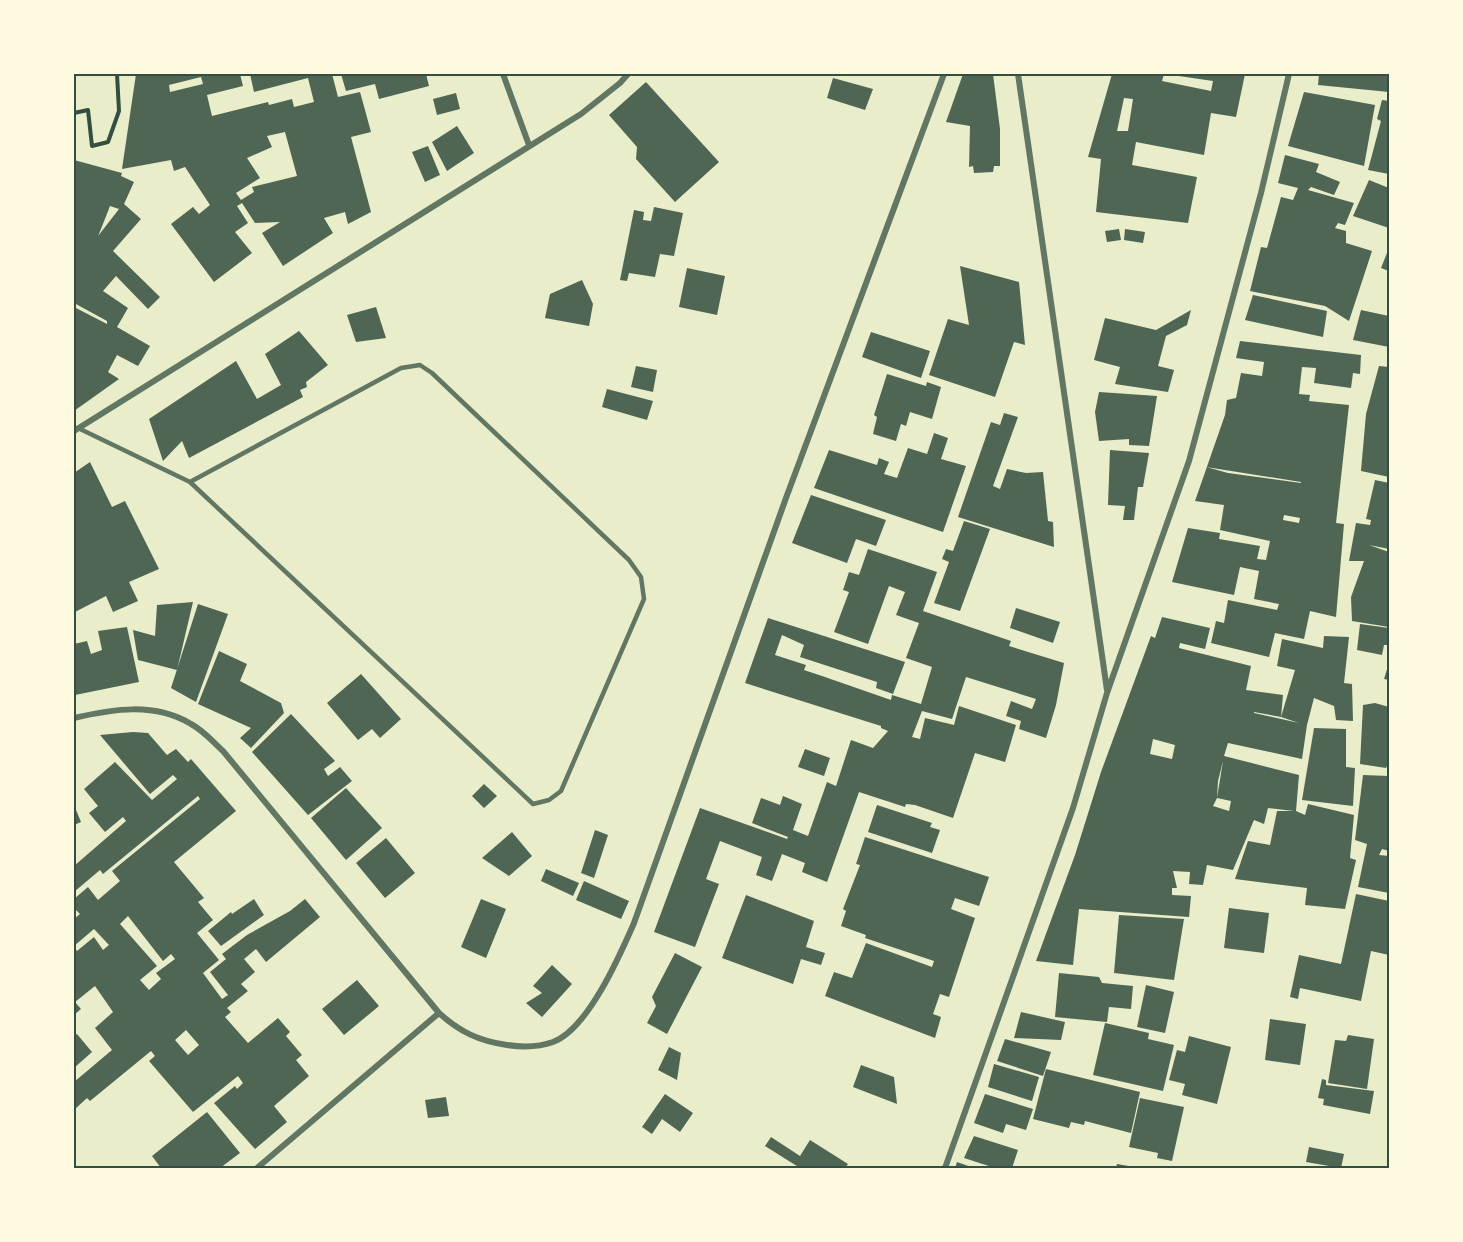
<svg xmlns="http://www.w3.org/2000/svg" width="1463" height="1242" viewBox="0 0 1463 1242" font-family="'Work Sans',sans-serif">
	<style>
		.building { fill: #4f6655; fill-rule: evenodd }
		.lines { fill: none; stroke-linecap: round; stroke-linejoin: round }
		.path { stroke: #344e41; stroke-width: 4 }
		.service { stroke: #617663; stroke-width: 4.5 }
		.minor { stroke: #617663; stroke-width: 6 }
		.neatline { fill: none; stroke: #344e41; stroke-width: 2 }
	</style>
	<rect width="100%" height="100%" fill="#e9edc9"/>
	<path class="building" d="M136 74H240L243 86 207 95 212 116 268 102 269 105 292 99 294 107 314 102 308 78 254 92 250 74H332L338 97 360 92 365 110 371 132 351 137 371 212 348 224 345 212 324 218 333 233 283 266 262 233 280 222 255 223 242 203 237 206 248 223 235 232 252 253 214 282 171 224 193 207 199 214 210 205 185 167 174 171 171 160 122 169ZM201 77 203 84 170 92 169 85ZM285 132 297 176 252 187 254 192 241 200 236 193 260 178 247 158 272 147 267 136Z
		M341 74H426L429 86 379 99 375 84 346 91Z
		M963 74H993L1000 129V166H994L993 172 974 173 973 166 969 167 970 126 946 122Z
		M1112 74H1164L1162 81 1211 91 1213 81 1165 74H1245L1236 117 1211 113 1204 155 1136 142 1132 165 1197 177 1188 223 1096 212 1101 159 1088 157ZM1124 98 1133 99 1128 131H1117Z
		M1319 74H1389V92L1318 85Z
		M833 78 873 89 865 110 827 98Z
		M646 82 719 162 675 202 636 159 637 147 609 115Z
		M1304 92 1375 105 1364 166 1288 146Z
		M456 93 460 109 437 115 433 99Z
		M1382 100 1389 101V174L1368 170 1381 121 1377 119Z
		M457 126 474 153 447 171 432 142Z
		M428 146 440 175 425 182 412 152Z
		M1285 155 1319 164 1316 172 1340 182 1334 195 1311 187 1308 190 1354 203 1345 225 1338 223 1335 228 1346 231V243L1372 251 1349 321 1325 306 1250 291 1261 247 1267 248 1281 197 1293 200 1298 188 1278 183Z
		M74 160 122 173 121 176 134 182 124 204 141 219 113 251 160 297 148 309 116 276 103 291 128 308 117 327 150 346 138 366 117 355 108 372 119 379 74 411V313L76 308 107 324V321L74 303ZM110 206 119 209 98 236 101 229Z
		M1369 180 1389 188V228L1353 216Z
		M654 207 683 213 674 256 660 254 655 277 629 273 627 281 620 280 634 210 644 212 643 220 651 221Z
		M1119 229 1121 240 1107 242 1105 231Z
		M1125 229 1145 232 1143 243 1124 240Z
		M1389 248V271L1381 268Z
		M960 266 1019 282 1025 345 1014 342 995 397 929 375 948 319 969 325Z
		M687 268 725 276 717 315 679 307Z
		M582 280 593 304 589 326 545 318 550 294Z
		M1253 295 1327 311 1323 337 1245 320Z
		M376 307 386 338 356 342 347 315Z
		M1191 310 1187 325 1166 336 1158 366 1174 370 1168 392 1115 384 1120 367 1094 360 1105 318 1156 330Z
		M1361 310 1389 316V347L1353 340Z
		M299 331 328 365 306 382 307 387 300 390 303 397 189 458 182 441 163 461 149 419 236 361 257 399 281 385 265 354Z
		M871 332 930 351 921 378 862 357Z
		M1240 341 1361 355 1360 374 1353 373 1351 388 1314 383 1316 368 1302 367 1299 394 1310 395 1309 401 1349 405 1336 523 1344 524 1336 617 1310 611 1304 639 1275 633 1269 657 1211 643 1216 621 1224 623 1228 600 1277 610 1279 604 1254 599 1259 571 1240 567 1234 595 1172 582 1188 528 1220 533 1219 539 1260 546 1257 559 1266 560 1270 541 1220 530 1224 505 1195 501 1225 415 1227 400 1236 398 1241 373 1262 376 1264 362 1236 358ZM1206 467 1301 482V483L1228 473ZM1284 515 1300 518 1299 523 1283 520Z
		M636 366 657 370 653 392 631 387Z
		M1379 366 1389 367V477L1361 471 1366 414Z
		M887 374 926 386 927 382 941 387 932 419 910 412 906 426 901 424 896 441 873 434 877 417 874 415Z
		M607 389 653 401 647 420 602 407Z
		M1099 392 1157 396 1149 446 1129 445V439L1099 441 1095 412Z
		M1004 413 1018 417 993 486 1000 489 1007 469 1026 473 1043 472 1048 521 1053 522 1054 547 958 517 991 422 1000 425Z
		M934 433 948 438 941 459 966 466 943 532 814 488 829 450 877 465 879 458 889 462 884 474 897 478 908 448 927 454Z
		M1110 450 1149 453 1143 487H1138L1134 520H1123L1125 506 1108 505Z
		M90 462 112 507 125 501 159 569 129 582 138 601 113 612 106 596 75 612 74 610V473Z
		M1375 480 1389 483V549L1369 545 1389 552V627L1352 621 1351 597 1364 561H1349L1356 523 1370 525 1371 520 1366 519Z
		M811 495 886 520 876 546 856 539 847 563 792 543Z
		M964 521 990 529 960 611 934 603 949 562 942 559 946 549 953 551Z
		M868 549 937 572 923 611 1011 641 1009 646 1064 663 1056 705 1046 738 1019 729 1021 721 1006 716 1011 701 1032 709 1036 699 966 677 952 719 922 711 912 737 920 739 925 718 954 725 959 706 1016 725 1005 762 975 753 953 818 915 805 906 804 905 807 859 792 827 882 802 872 805 863 782 854 772 881 756 875 762 857 720 841 706 879 719 884 695 947 654 932 700 808 787 839 788 837 752 823 761 798 780 805 783 796 802 804 793 830 808 836 827 782 836 786 851 740 873 748 888 731 881 728V726L745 683 768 618 905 662 893 694 876 688 877 682 800 657 804 645 782 635 775 655 806 665 804 670 822 676 891 700 892 695 921 704 932 667 906 658 919 623 896 615 905 592 889 586 868 644 834 632 849 592 843 590 849 572 859 575Z
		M193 602 177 670 138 660 133 630 155 636 157 605Z
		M198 604 228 614 196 702 171 688Z
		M1016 608 1060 622 1053 643 1010 628Z
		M1162 617 1210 628 1205 649 1180 643 1179 648 1251 666 1246 690 1283 695 1281 717 1295 670 1277 666 1282 639 1323 648 1324 636 1349 637 1344 683 1352 684 1353 721 1336 720 1334 706 1314 698 1307 725 1302 759 1228 743 1224 756 1299 775 1296 811 1305 815 1308 804 1354 815 1350 858 1356 860 1345 909 1305 905 1307 888 1235 879 1248 841 1270 845 1277 811H1294L1268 808 1264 824 1254 820 1233 870 1207 865 1203 885 1189 884 1190 872 1173 871 1177 888H1172V895L1191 896 1189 917 1079 909 1073 965 1036 961 1075 855 1101 772 1151 636 1155 638ZM1254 712 1281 717 1299 723 1254 713ZM1153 739 1175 745 1172 759 1150 754ZM1223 761 1217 798 1218 781ZM1217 798 1231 801 1229 811 1213 806Z
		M1360 624 1389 628V645H1384L1382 655 1357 650Z
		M127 627 139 682 75 695 74 644 87 641 91 654 102 650 98 631Z
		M219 651 247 664 240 681 281 703 284 713 251 748 240 738 251 728 198 704Z
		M1389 663V680L1384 679Z
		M361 674 401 719 380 738 372 729 358 740 327 703Z
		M1375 703 1389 707V763L1386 768 1360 764 1363 705Z
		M291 714 335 761 324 769 328 776 340 767 352 781 308 815 252 752Z
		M1314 728 1346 729V767L1355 768 1353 806 1302 800Z
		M133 732 148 733 167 755 176 749 188 762 191 759 236 811 174 862 204 898 198 902 213 920 197 933 219 960 203 973 222 999 228 995 210 972 226 959 222 954 247 935 290 911 305 899 320 917 266 962 256 949 244 959 255 972 241 984 248 991 227 1008 231 1012 225 1017 248 1043 278 1018 290 1032 286 1036 302 1055 296 1060 309 1076 274 1106 287 1122 255 1149 214 1103 235 1086 237 1089 243 1083 238 1076 193 1112 149 1061 155 1056 151 1051 90 1101 87 1098 74 1110V1082L112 1050 95 1028 113 1012 95 986 75 1002 81 1009 74 1015V946L77 951 94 937 103 950 109 945 94 929 74 946V919L80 914 76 910 74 912V899L88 887 98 900 120 881 112 871 200 799 198 796 103 874 100 870 74 892V866L126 821 123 817 105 832 89 813 98 806 84 789 115 762 152 800 177 779 173 775 150 794 100 735ZM128 916 163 961 171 954 175 959 156 973 161 979 149 990 140 980 157 966 120 924ZM186 1030 199 1045 188 1055 175 1040Z
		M805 749 830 758 824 776 798 767Z
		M1363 775 1389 776V851L1382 849 1379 855 1389 856V893L1358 887 1367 844 1355 840Z
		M484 784 497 796 484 808 472 796Z
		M346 788 382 828 346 860 311 818Z
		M74 805 81 822 74 825Z
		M877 805 932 823 930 827 940 830 932 853 868 832Z
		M595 830 608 835 594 878 581 873Z
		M512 832 532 856 509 876 482 858Z
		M865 837 989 877 979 906 955 898 951 909 975 918 949 997 940 994 933 1014 941 1017 935 1038 825 996 834 972 852 978 866 943 932 967 934 961 865 938 866 935 841 926 846 911 843 909 860 865 856 864Z
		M386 838 415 873 385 898 356 863Z
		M546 869 579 883 573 896 541 881Z
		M584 881 629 901 621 919 576 900Z
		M1356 894 1389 901V955L1371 951 1361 1001 1300 988 1298 999 1290 997 1299 955 1341 964Z
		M746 895 814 921 806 947 825 953 821 965 801 959 793 984 722 958Z
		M254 899 264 915 221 946 208 931 231 912 232 914Z
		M481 899 506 909 486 958 461 947Z
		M1229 908 1269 913 1264 953 1224 948Z
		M1119 915 1184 919 1174 980 1114 973Z
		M675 953 702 967 667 1034 647 1023 656 1006 652 997Z
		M552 965 572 984 542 1017 526 1003 542 993 533 986Z
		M1059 973 1099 977 1102 983 1133 986 1131 1009 1109 1007 1107 1022 1055 1017Z
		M357 980 379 1006 344 1035 322 1009Z
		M1146 985 1174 992 1165 1033 1137 1027Z
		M1021 1012 1065 1022 1061 1040 1014 1038Z
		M1270 1019 1306 1024 1300 1065 1265 1060Z
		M1105 1023 1149 1033 1148 1039 1174 1045 1163 1091 1093 1075Z
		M77 1034 92 1052 74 1068V1036Z
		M1348 1035 1374 1039 1367 1089 1328 1083 1335 1040 1346 1041Z
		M1189 1036 1231 1047 1217 1104 1182 1095 1185 1084 1169 1080 1177 1050 1185 1052Z
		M1005 1039 1051 1052 1043 1076 997 1061Z
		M669 1047 681 1053 677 1080 658 1070Z
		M994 1064 1039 1077 1032 1101 988 1087Z
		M861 1065 894 1077 897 1104 853 1087Z
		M1046 1069 1140 1092 1131 1133 1085 1121 1084 1125 1071 1122 1069 1128 1033 1119Z
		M1322 1079 1326 1080V1085L1374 1091 1370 1114 1323 1105 1324 1099 1318 1098Z
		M665 1094 693 1113 680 1132 662 1119 652 1134 642 1127Z
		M985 1094 1033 1109 1026 1130 1006 1124 1003 1133 974 1123Z
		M446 1097 449 1116 428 1118 425 1100Z
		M1140 1098 1184 1107 1172 1161 1157 1158 1158 1153 1129 1147Z
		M207 1112 240 1153 220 1168H161L152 1156Z
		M974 1136 1018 1150 1012 1168H995L964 1158Z
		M771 1137 800 1156 810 1140 848 1164 845 1168H800L765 1146Z
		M1309 1147 1344 1154 1341 1168 1306 1162Z
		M957 1162 974 1168H955Z
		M1117 1164 1134 1167V1168H1116Z"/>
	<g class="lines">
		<path class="path" d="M74 113 88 110 92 146 108 142 119 111 117 74"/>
		<path class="service" d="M78 428 190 482 533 804 549 800 561 791 644 599 641 577 629 560 432 373 420 365 401 368 190 482"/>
		<path class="minor" d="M503 74 529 145
			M1018 74 1107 690
			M74 431 581 114 620 83 628 74
			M74 718C113 709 154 702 191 724 203 730 213 742 223 751L439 1013C460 1032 479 1041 507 1045 521 1047 539 1047 553 1042 588 1029 620 955 634 923L786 498 944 74
			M257 1168 439 1013
			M945 1168 1073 808 1107 693 1189 461 1261 193 1289 74"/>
	</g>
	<rect width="1463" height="1242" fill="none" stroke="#fefae0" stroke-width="150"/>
	<rect x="75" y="75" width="1313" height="1092" class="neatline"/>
</svg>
